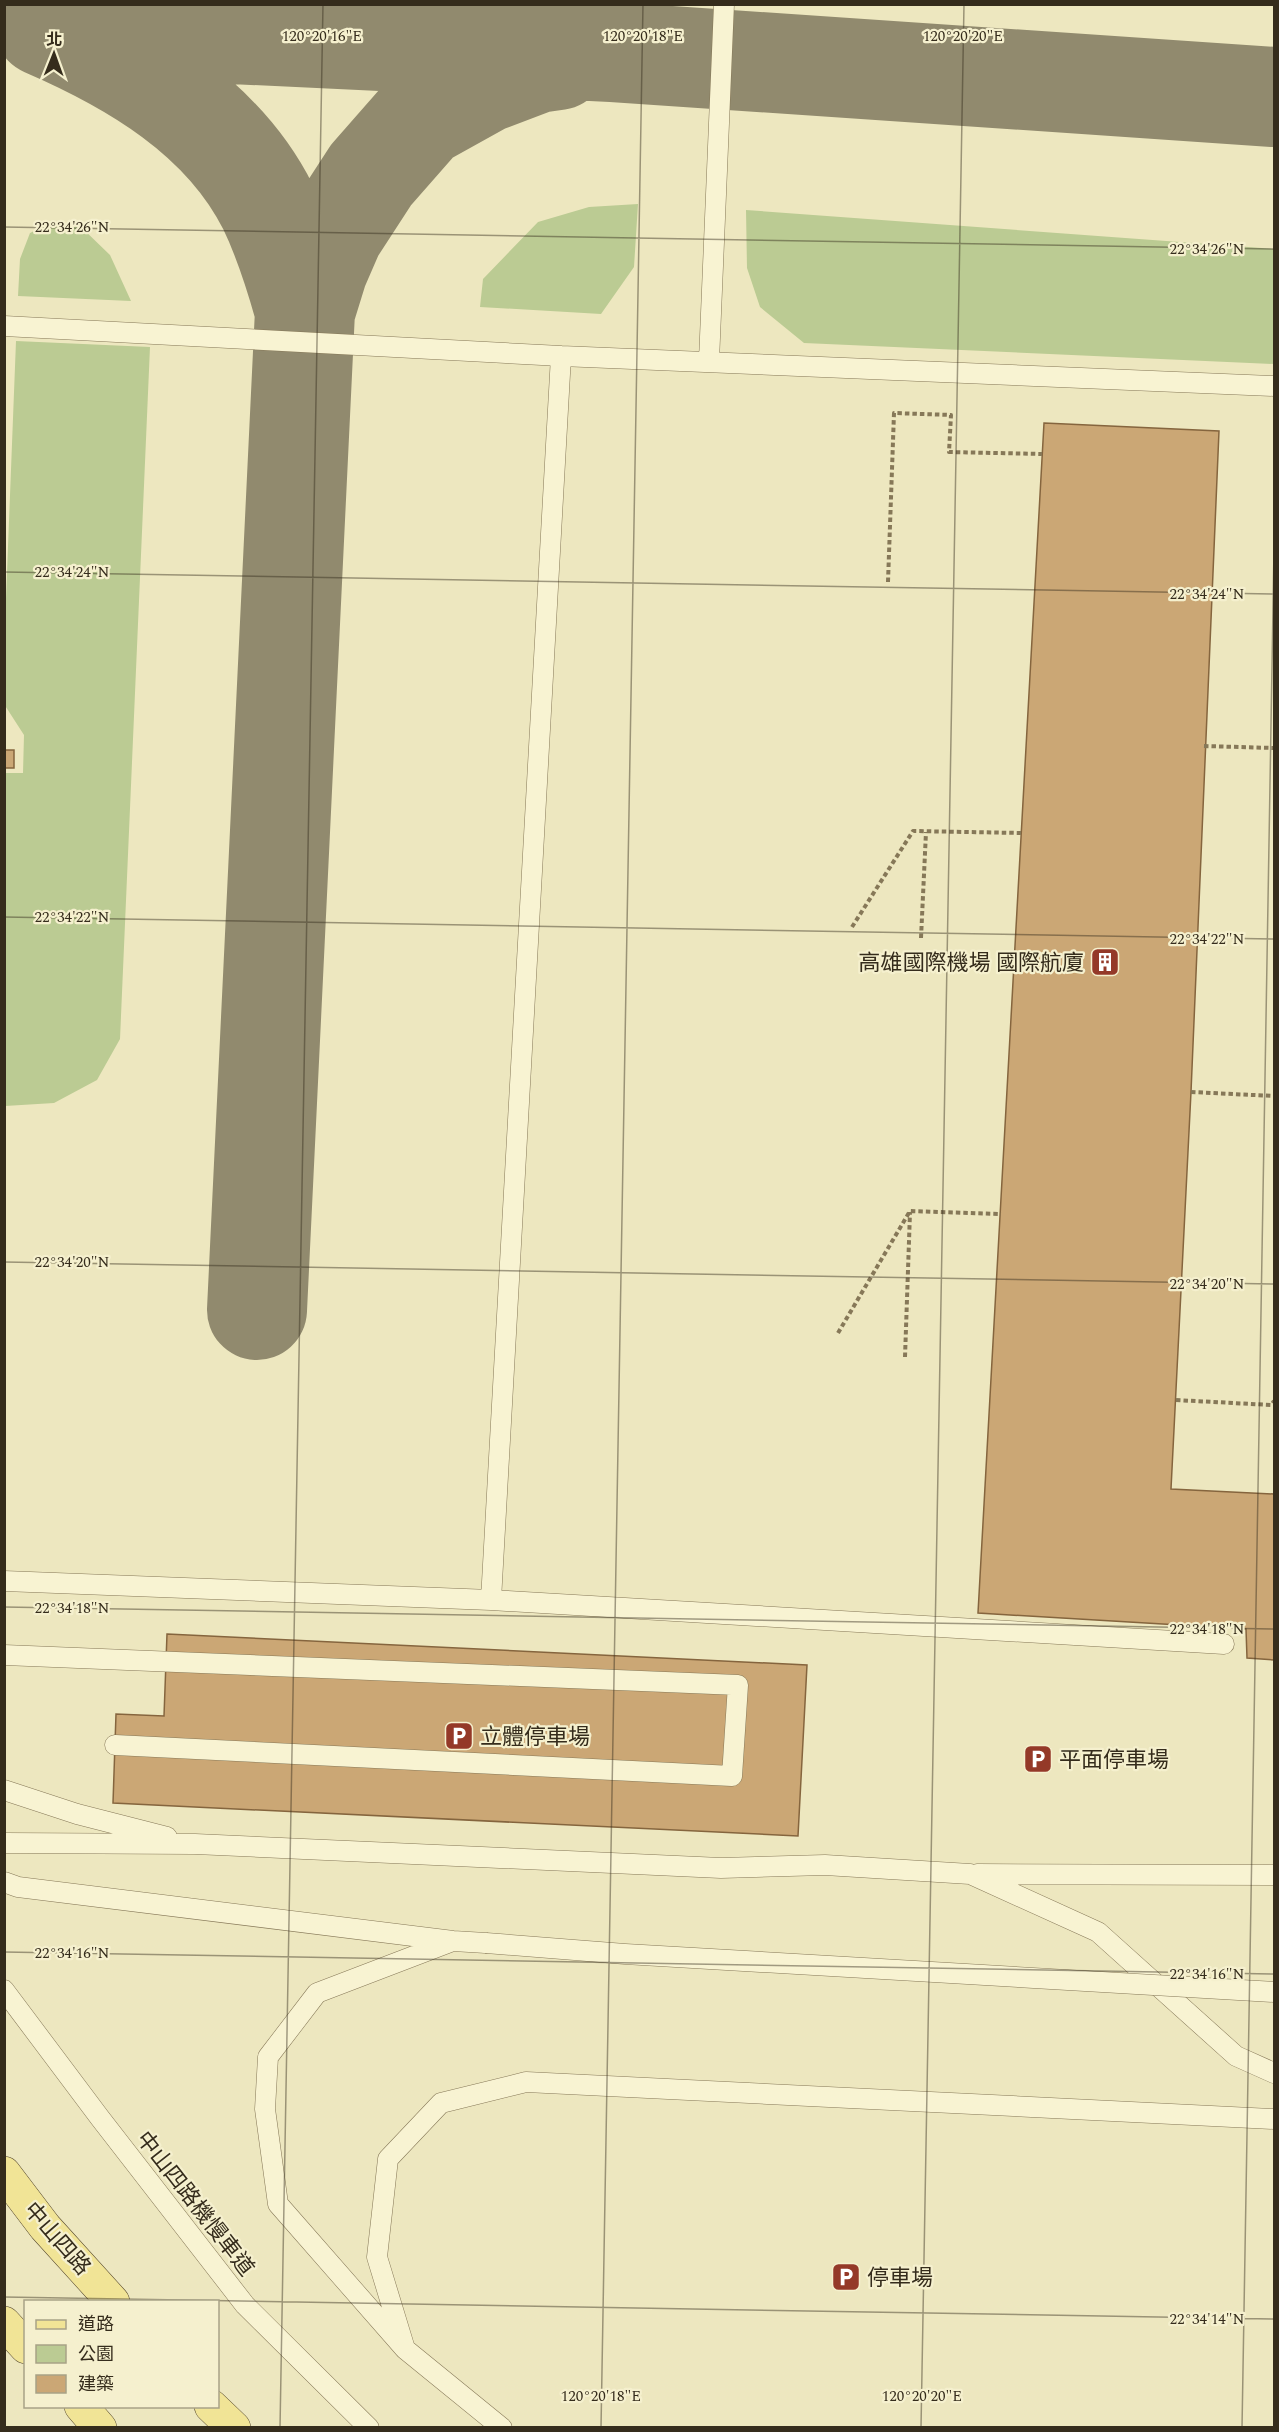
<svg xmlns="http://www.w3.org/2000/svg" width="1279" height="2432" viewBox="0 0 1279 2432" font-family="Spectral,'Noto Sans TC',serif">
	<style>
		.green { fill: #bbcb93 }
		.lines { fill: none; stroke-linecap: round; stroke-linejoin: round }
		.taxiway { stroke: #918a6e; stroke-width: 100 }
		.building { fill: #cba775; stroke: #85653e; stroke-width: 1.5 }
		.lane-casing { stroke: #867858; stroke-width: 21 }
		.primary-casing { stroke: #53452c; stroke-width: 34 }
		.path { stroke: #867858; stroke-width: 4; stroke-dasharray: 4.5 3; stroke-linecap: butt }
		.lane { stroke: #f8f3d2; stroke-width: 20 }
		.primary { stroke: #f1e496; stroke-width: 33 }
		.lane-bridge-casing { stroke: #867858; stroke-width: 21; stroke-linecap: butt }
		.lane-bridge { stroke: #f8f3d2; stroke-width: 20 }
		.ticks { fill: none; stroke: #352c1c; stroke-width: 1.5; stroke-opacity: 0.45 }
		.labels { text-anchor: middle; stroke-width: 4.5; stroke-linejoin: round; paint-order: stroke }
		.poi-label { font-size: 22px; fill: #352c1c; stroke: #f5f0ce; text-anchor: start }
		.street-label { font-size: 22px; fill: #352c1c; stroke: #f5f0ce }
		.ticks-label { font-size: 15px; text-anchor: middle; fill: #352c1c; stroke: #f5f0ce; stroke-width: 4.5; stroke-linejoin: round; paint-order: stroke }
	</style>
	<rect width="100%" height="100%" fill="#ede7bf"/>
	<path class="green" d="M638 204 634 267 601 314 480 307 483 279 538 222 589 207Z
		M746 210 1274 249V364L804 343 760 307 747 268Z
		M50 223 80 226 110 255 131 301 18 296 20 259 30 233Z
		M16 341 150 347 120 1039 97 1080 54 1103 5 1106V773H23L24 735 4 704 5 624Z"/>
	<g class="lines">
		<path class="taxiway" d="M44 26C132 64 223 117 268 207 284 240 295 275 305 311L257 1310
			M65 26 612 52 1274 97
			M305 311 318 269 334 232 371 175 421 118 484 83 537 63 558 60"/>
	</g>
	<path class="building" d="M1044 423 1219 431 1191 1092 1171 1489 1274 1494V1660L1247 1658 1246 1629 978 1613Z
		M4 750H14V768H4Z
		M167 1634 807 1665 798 1836 113 1803 116 1714 164 1716Z"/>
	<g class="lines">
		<g class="lane-casing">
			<path id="lane" d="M4 326 561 356 1274 386
				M709 361 724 4
				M4 1581 491 1600 1224 1644
				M491 1600 561 356
				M4 1655 738 1685 732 1776 115 1745
				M4 1790 77 1814 167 1837
				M4 1843 195 1844 721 1868 825 1865 970 1874 1098 1932 1236 2056 1274 2073
				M977 1874 1274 1875
				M4 1882 18 1887 453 1941 486 1943
				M453 1941 317 1993 268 2057 265 2109 278 2204 405 2349 502 2428
				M4 1990 100 2118 245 2305 369 2428
				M405 2349 377 2257 388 2159 441 2103 526 2082 1274 2119"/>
		</g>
		<g class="primary-casing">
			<path id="primary" d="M4 2173 45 2227 113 2302
				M4 2323 26 2347
				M81 2406 100 2428
				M211 2406 234 2428"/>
		</g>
		<path class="path" d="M888 582 894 413 951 415 949 452 1042 454
			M1204 746 1274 748
			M852 927 913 831 1021 833
			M921 938 926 832
			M1191 1092 1274 1096
			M838 1333 910 1211 1001 1214
			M905 1357 910 1212
			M1176 1400 1271 1405 1274 1401"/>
		<use href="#lane" class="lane"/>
		<use href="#primary" class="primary"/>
		<g class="lane-bridge-casing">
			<path id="lane-bridge" d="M486 1943 625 1954 1274 1992"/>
		</g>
		<use href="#lane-bridge" class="lane-bridge"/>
	</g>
	<path class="ticks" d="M4 227 1274 249M4 572 1274 594M4 917 1274 939M4 1262 1274 1284M4 1607 1274 1629M4 1952 1274 1974M4 2297 1274 2319M280 2428 323 4M601 2428 643 4M921 2428 964 4M1242 2428 1274 549"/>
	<defs>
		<g id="building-square" transform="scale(1.5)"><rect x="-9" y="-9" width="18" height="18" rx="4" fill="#943928" stroke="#f5f0ce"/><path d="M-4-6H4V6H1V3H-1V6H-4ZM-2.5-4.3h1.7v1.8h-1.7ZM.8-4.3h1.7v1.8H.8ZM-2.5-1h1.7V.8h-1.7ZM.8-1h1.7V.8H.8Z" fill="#fff"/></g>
		<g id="parking-square" transform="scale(1.5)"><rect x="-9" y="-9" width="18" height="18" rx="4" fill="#943928" stroke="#f5f0ce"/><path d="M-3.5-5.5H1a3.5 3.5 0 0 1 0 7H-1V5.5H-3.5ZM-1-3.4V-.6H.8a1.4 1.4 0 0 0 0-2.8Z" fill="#fff"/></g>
	</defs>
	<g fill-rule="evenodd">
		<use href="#building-square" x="1105" y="962"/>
		<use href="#parking-square" x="459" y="1736"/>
		<use href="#parking-square" x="1038" y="1759"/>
		<use href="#parking-square" x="846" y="2277"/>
	</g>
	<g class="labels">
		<g class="poi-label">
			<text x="1084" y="970" text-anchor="end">高雄國際機場 國際航廈</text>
			<text x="480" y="1744">立體停車場</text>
			<text x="1059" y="1767">平面停車場</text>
			<text x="867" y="2285">停車場</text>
		</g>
		<g class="street-label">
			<text transform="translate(196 2203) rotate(52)" y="8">中山四路機慢車道</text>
			<text transform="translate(58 2238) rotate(49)" y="8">中山四路</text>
		</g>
	</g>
	<g class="ticks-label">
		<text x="322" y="41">120°20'16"E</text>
		<text x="643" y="41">120°20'18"E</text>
		<text x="963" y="41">120°20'20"E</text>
		<text x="72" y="232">22°34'26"N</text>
		<text x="1207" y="254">22°34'26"N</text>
		<text x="72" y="577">22°34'24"N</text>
		<text x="1207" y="599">22°34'24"N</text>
		<text x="72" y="922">22°34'22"N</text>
		<text x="1207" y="944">22°34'22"N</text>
		<text x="72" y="1267">22°34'20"N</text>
		<text x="1207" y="1289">22°34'20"N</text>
		<text x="72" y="1613">22°34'18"N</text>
		<text x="1207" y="1634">22°34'18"N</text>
		<text x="72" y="1958">22°34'16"N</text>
		<text x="1207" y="1979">22°34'16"N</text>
		<text x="1207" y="2324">22°34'14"N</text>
		<text x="601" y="2401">120°20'18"E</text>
		<text x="922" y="2401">120°20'20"E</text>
	</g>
	<rect width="1279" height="2432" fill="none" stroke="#352c1c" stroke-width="12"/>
	<rect x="24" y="2300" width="195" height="108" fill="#f5f0ce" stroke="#a8a287" stroke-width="1.5"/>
	<rect x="36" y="2320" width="30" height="9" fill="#f1e496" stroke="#a8a287" stroke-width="1.5"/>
	<text x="78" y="2330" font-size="18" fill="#352c1c">道路</text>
	<rect x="36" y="2345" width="30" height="18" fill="#bbcb93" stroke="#a8a287" stroke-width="1.5"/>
	<text x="78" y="2360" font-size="18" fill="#352c1c">公園</text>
	<rect x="36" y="2375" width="30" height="18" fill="#cba775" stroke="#a8a287" stroke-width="1.5"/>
	<text x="78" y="2390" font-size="18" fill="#352c1c">建築</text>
	<g transform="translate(54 54) rotate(1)" stroke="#f5f0ce" stroke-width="4.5" paint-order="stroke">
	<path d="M0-4.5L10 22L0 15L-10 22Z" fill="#352c1c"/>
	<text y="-9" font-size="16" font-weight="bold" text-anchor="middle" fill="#352c1c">北</text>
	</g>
</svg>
